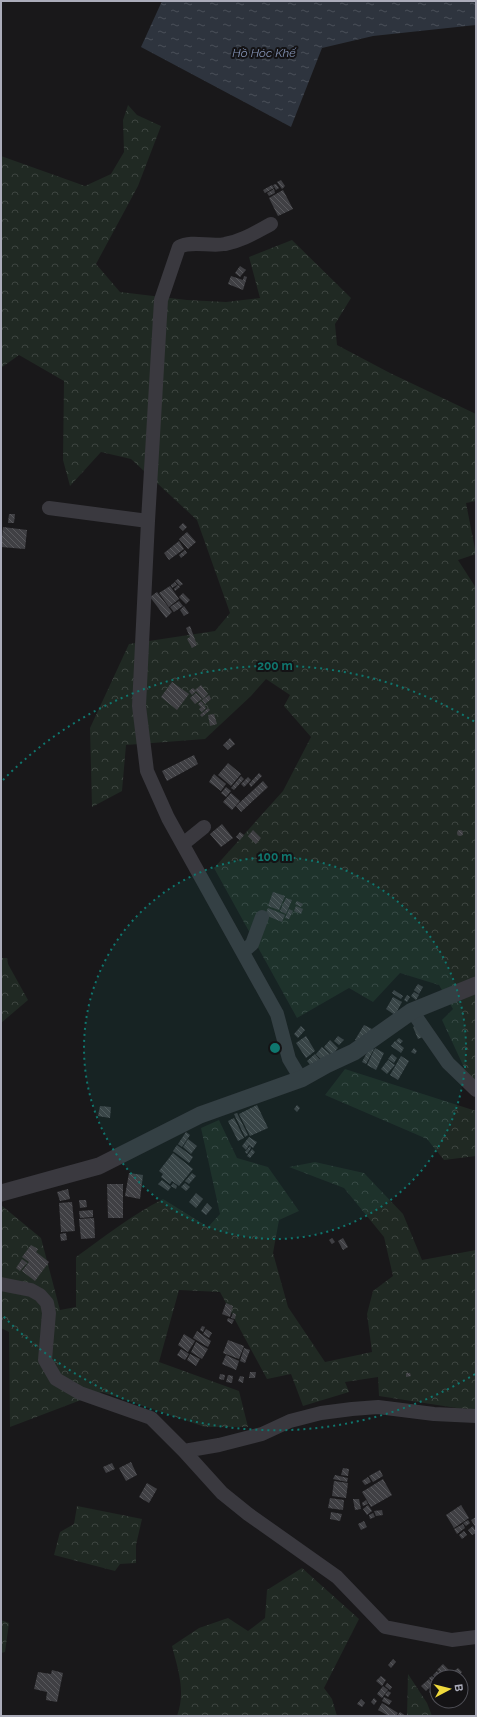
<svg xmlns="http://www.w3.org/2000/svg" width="477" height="1717" viewBox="0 0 477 1717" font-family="Raleway,sans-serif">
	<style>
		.forest { fill: url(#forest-crowns) }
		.water { fill: url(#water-ripples) }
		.building { fill: url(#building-back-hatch) }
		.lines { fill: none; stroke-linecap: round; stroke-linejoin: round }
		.minor { stroke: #3a393f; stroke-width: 14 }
		.tertiary { stroke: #3a393f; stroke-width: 17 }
		.ring { fill: none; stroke: #0f766e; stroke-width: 2; stroke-dasharray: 2 4 }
		.labels { text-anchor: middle; stroke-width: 4; stroke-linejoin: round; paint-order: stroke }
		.water-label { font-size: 12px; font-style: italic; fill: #8392b4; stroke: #141315 }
		.centre { fill: #0f766e; stroke: #141315; stroke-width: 2 }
		.ring-label { font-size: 12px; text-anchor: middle; font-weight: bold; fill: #0f766e; stroke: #141315; stroke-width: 4; stroke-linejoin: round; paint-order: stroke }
	</style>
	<defs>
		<pattern id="forest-crowns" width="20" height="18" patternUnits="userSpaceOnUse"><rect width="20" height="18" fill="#202923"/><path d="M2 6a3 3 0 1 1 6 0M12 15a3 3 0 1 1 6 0" fill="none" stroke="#3e4541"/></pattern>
		<pattern id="water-ripples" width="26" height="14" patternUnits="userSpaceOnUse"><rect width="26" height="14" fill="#2e343e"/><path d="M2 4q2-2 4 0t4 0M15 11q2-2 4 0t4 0" fill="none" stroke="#4a4f58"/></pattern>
		<pattern id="building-back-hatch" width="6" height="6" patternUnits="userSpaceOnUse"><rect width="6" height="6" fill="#404044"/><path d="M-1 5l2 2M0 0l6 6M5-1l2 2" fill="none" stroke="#59595d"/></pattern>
	</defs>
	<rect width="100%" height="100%" fill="#19181a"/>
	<path class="forest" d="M128 105 137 115 161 126 138 186 96 264 120 292 187 300 226 302 260 298 249 257 292 240 351 298 335 324 337 345 390 373 476 414V501L466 503 476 554 458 560 476 588V1081L468 1076 442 1020 453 1009 439 985 400 973 373 1002 349 988 297 1018 214 868 283 791 311 737 284 706 290 695 266 679 251 696 205 739 126 745 122 791 92 807 90 728 129 644 215 631 230 613 197 520 131 459 101 452 70 486 63 460 64 381 19 355 1 368V156L85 186 111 174 124 152 123 120Z
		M1 958H7L8 964 28 1000 1 1023Z
		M345 1069 476 1111V1156L444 1160 427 1139 325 1095Z
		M219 1120 237 1158 268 1167 299 1211 279 1220 273 1253 288 1307 325 1362 372 1352 367 1314 373 1291 393 1276 384 1237 344 1188 289 1167 315 1162 364 1173 403 1214 422 1260 476 1250V1411L379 1396 378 1377 345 1382 349 1392 303 1406 291 1374 267 1379 220 1292 179 1290 159 1362 239 1391 248 1427H205L102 1392 10 1427 9 1332 1 1328V1205L41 1238 60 1310 76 1307V1257C104 1237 132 1215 163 1199L208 1227 220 1214 201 1128Z
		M77 1506 142 1519 136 1545V1563L120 1564 115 1571 54 1555 60 1532 74 1524Z
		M302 1568 359 1619 324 1688 332 1699 337 1716H177C186 1691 178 1670 172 1646L199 1628 228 1618 248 1631 265 1618 267 1590Z
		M1 1620 9 1623 5 1652 1 1653Z
		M408 1674 427 1703 432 1716H407Z"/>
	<path class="water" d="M162 1H476V25L373 36 322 48 291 127 141 47Z"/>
	<path class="building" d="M281 180 285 186 282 189 277 182Z
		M276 184 279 188 276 190 273 185Z
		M272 185 274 188 265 193 263 190Z
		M274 189 275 193 269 196 267 193Z
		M283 190 293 209 278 216 269 198Z
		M240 266 246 270 240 277 235 273Z
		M231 276 243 280 244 276 247 277 243 290 228 284Z
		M9 514H15L14 523H8Z
		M183 523 187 527 183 531 179 527Z
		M3 527 27 530 25 549 1 547Z
		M187 532 196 542 188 549 179 539Z
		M179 541 184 549 169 560 164 553Z
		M185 550 187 553 181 558 179 555Z
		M178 579 183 584 180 586 175 581Z
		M175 582 177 585 172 588 171 585Z
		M178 585 180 587 175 591 174 589Z
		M170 586 179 599 169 607 159 593Z
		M157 592 172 612 166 618 150 597Z
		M183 593 190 600 186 604 179 597Z
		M179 601 183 606 174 612 170 607Z
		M184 606 189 613 184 616 180 610Z
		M190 626 197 645 192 648 187 639 190 637 186 628Z
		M172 682 189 694 177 710 161 697Z
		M201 685 208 694 203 699 196 691 192 695 189 691 193 688 195 690Z
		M196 693 202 699 195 704 190 698Z
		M209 695 211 699 205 704 202 700Z
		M201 701 204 704 201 707 198 704Z
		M204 705 206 708 202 712 199 709Z
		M208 708 210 710 202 717 200 715Z
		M214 714 217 724 210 726 208 715Z
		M230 738 235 744 228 750 223 745Z
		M194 755 198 764 167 781 162 771Z
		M228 763 241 774 231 786 218 775Z
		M259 773 262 776 251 787 249 784Z
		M214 774 226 784 221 791 209 782Z
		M241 776 244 779 234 790 231 788Z
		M248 777 251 780 244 787 241 784Z
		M263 781 268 787 241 812 236 806Z
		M226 787 231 791 226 797 221 793Z
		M231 793 240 801 232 810 223 802Z
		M222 824 233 838 221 847 210 834Z
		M457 833a3 3 0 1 1 6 0a3 3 0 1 1-6 0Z
		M253 830 261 838 256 844 248 836Z
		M240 832 244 835 240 840 236 837Z
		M273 892 285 896 279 910 268 906Z
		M286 898 292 900 286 914 280 911Z
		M297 901 303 904 301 907 295 904Z
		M296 906 303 909 301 914 294 911Z
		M268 908 285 915 282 922 265 915Z
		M289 909 293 911 289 919 285 918Z
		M418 984 423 987 419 994 414 990Z
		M394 990 403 996 401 999 392 993Z
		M414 992 419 995 416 1000 411 996Z
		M407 995 410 997 407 1002 404 1000Z
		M393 997 402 1002 395 1015 386 1009Z
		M364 1025 372 1029 363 1044 355 1040Z
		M417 1025 423 1037 418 1039 413 1027Z
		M301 1026 305 1030 298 1038 294 1034Z
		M306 1036 315 1051 306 1058 296 1043Z
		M338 1036 344 1040 339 1045 334 1041Z
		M399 1038 403 1041 400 1044 396 1041Z
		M330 1040 338 1048 332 1055 324 1047Z
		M395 1041 404 1048 401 1053 391 1046Z
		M322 1047 330 1054 323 1061 316 1054Z
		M370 1047 374 1049 366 1064 362 1062Z
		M375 1048 384 1053 376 1070 367 1065Z
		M414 1048 417 1051 415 1054 411 1052Z
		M315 1054 321 1061 313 1068 307 1061Z
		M392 1054 397 1058 394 1063 388 1059Z
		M401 1056 409 1061 398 1080 390 1075Z
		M388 1060 395 1065 387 1074 381 1069Z
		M257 1105 268 1128 250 1136 239 1114Z
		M297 1105 300 1108 297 1112 294 1109Z
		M100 1106 111 1107 110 1118 98 1116Z
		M237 1113 248 1135 245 1137 234 1114Z
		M234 1118 244 1138 238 1141 228 1121Z
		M186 1132 190 1135 182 1147 178 1144Z
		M249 1137 257 1142 253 1148 249 1145 246 1150 242 1146Z
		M188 1139 197 1146 191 1154 183 1147Z
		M177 1145 193 1157 189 1163 173 1151Z
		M250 1146 251 1148 247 1154 245 1152Z
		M252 1149 255 1152 250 1158 247 1156Z
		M173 1153 193 1169 179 1186 172 1181 170 1184 161 1177 163 1174 159 1171Z
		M129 1173 143 1175 140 1199 125 1196Z
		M192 1173 196 1176 189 1184 185 1181Z
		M162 1180 171 1187 168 1191 158 1184Z
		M173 1183 177 1186 176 1189 171 1186Z
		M185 1183 190 1187 186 1191 181 1187Z
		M107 1184H123V1218H108Z
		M68 1189 70 1199 60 1201 57 1192Z
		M196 1193 203 1199 196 1208 189 1202Z
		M79 1200H86L87 1207 80 1208Z
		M72 1202 75 1231 61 1232 59 1203Z
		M207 1203 212 1208 206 1215 201 1211Z
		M93 1210V1217L80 1218 79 1211Z
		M94 1218 95 1238 81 1239 79 1219Z
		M66 1233 67 1240 61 1241 60 1234Z
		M332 1238 335 1242 332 1244 329 1240Z
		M343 1238 348 1247 343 1250 338 1241Z
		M31 1245 38 1249 36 1252 49 1262 35 1281 22 1271 29 1262 22 1257Z
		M22 1259 27 1263 20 1271 16 1268Z
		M226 1303 233 1306 230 1317 222 1314Z
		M233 1313 236 1314 235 1319 231 1318Z
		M228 1318 234 1320 232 1324 227 1321Z
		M202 1326 205 1327 203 1332 200 1330Z
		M206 1329 212 1333 209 1338 203 1334Z
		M197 1331 211 1341 208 1347 193 1338Z
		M184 1334 195 1341 188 1352 178 1345Z
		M228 1340 244 1346 239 1359 223 1353Z
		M196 1342 208 1349 202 1359 191 1352Z
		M244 1348 250 1350 245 1363 240 1361Z
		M181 1349 189 1354 185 1360 177 1355Z
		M190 1354 200 1359 196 1366 187 1360Z
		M226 1355 239 1361 236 1370 222 1364Z
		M250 1372H256L255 1378H249Z
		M406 1373H410L411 1376 406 1377Z
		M220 1374 225 1375 224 1380 219 1379Z
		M228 1375 233 1376 232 1383 226 1382Z
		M240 1376 244 1377 243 1383 238 1381Z
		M131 1462 137 1475 126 1481 119 1468Z
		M112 1463 115 1469 106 1473 103 1467Z
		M343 1468 349 1469 348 1476 341 1475Z
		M380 1470 383 1476 373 1482 369 1476Z
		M335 1475 348 1478 347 1482 333 1479Z
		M368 1477 371 1482 365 1485 362 1481Z
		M383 1479 392 1495 371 1507 362 1492Z
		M334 1481 348 1483 346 1498 332 1496Z
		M147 1483 157 1489 149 1503 139 1497Z
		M330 1498 344 1500 343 1510 328 1508Z
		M353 1499H359L361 1509 355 1510Z
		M366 1500 368 1504 363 1506 362 1503Z
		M368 1505 372 1511 367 1515 363 1509Z
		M461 1505 469 1518 454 1528 446 1515Z
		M382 1510 383 1515 376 1516 374 1511Z
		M331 1512 342 1514 340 1521 330 1519Z
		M373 1513 375 1517 370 1519 369 1515Z
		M476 1517V1528L471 1520Z
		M468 1520 470 1523 466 1526 463 1523Z
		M364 1521 367 1527 361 1530 358 1524Z
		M463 1524 465 1528 457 1534 454 1529Z
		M473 1526 476 1533 472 1535 468 1530Z
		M464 1531 467 1535 462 1539 459 1535Z
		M393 1659 396 1662 391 1668 388 1665Z
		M443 1664 454 1675 452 1677H445L437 1670Z
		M458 1668 462 1672 459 1676 454 1671Z
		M52 1670 63 1673 57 1702 46 1700 47 1692 34 1689 38 1672 51 1674Z
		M437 1671 442 1677H437V1679L433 1675Z
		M381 1676 386 1680 382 1686 376 1681Z
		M432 1676 437 1681 434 1684 429 1678Z
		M429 1679 433 1684 426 1691 421 1686Z
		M387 1683 392 1687 390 1690 385 1686Z
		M383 1686 388 1690 382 1698 377 1694Z
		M434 1687 437 1689V1695L435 1697 429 1692Z
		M388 1691 391 1693 388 1697 385 1695Z
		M384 1697 392 1701 389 1705 382 1701Z
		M374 1698 377 1701 374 1705 371 1702Z
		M361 1699 365 1703 362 1707 357 1704Z
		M382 1703 398 1713 396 1716H389L378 1710Z
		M400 1712 406 1716H397Z"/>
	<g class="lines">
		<path class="minor" d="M49 508 148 521 161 300 179 247C192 240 210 247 225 244 242 241 256 232 271 224
			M148 521 139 706 147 771 168 818 277 1014 289 1059 301 1079
			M183 844 204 827
			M243 952 252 944 262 917
			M412 1011 448 1063 476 1090
			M1 1284 31 1290 40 1295 47 1303 49 1313 45 1360 56 1379 80 1393 151 1418 184 1451 222 1493 248 1514 337 1577 385 1627 452 1640 476 1637
			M184 1451 219 1445 262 1434 290 1421 321 1413 352 1409 378 1407 434 1414 476 1416"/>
		<path class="tertiary" d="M1 1193 99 1166 200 1115 301 1079 326 1065 354 1052 412 1011 476 985"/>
	</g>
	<circle cx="275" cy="1048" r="191" fill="#0f766e" fill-opacity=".12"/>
	<g class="ring">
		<circle cx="275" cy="1048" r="191"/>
		<path d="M475 1374A382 382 0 0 1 3 1316M3 780A382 382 0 0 1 475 722"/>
	</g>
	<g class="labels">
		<g class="water-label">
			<text x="264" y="57">Hồ Hóc Khế</text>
		</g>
	</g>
	<circle cx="275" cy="1048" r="6" class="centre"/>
	<g class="ring-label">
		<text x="275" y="670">200 m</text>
		<text x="275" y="861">100 m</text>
	</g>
	<rect width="477" height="1717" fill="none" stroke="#abacba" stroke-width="4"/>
	<g transform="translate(449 1689) rotate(83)"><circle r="19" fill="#141315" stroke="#505057"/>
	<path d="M0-3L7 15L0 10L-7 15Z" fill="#efd93c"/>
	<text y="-6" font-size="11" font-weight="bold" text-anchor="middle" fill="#abacba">B</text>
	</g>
</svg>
